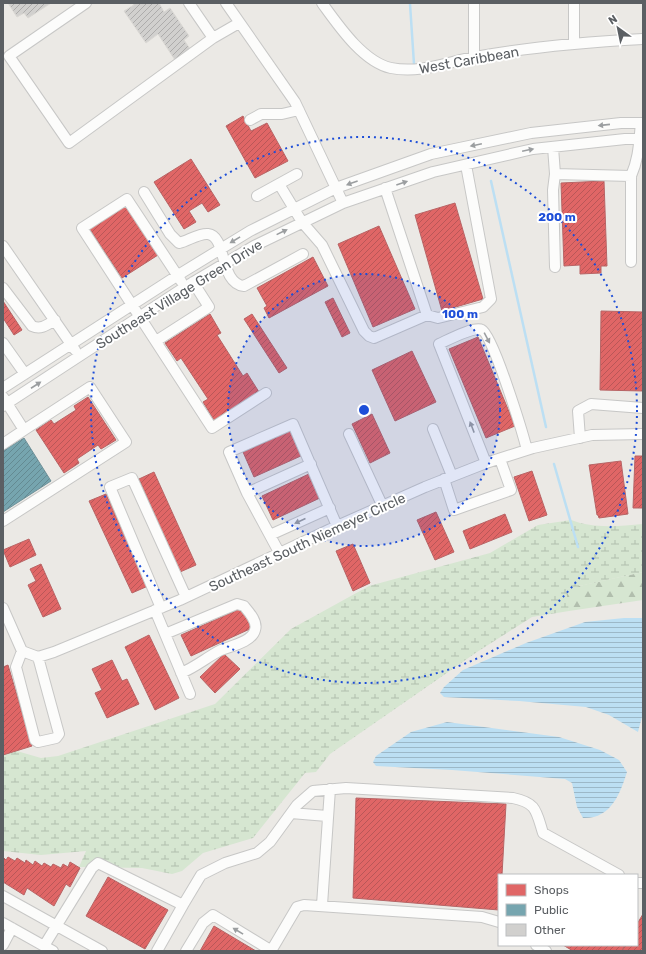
<svg xmlns="http://www.w3.org/2000/svg" width="646" height="954" viewBox="0 0 646 954" font-family="Rubik,sans-serif">
	<style>
		.forest { fill: url(#forest-firs) }
		.wetland { fill: url(#wetland-marsh) }
		.water { fill: url(#water-rules) }
		.shops { fill: url(#shops-hatch); stroke: #b86465 }
		.public { fill: url(#public-hatch); stroke: #6e9098 }
		.lines { fill: none; stroke-linecap: round; stroke-linejoin: round }
		.stream { stroke: #bcdff3; stroke-width: 2.5 }
		.building { fill: url(#building-hatch); stroke: #dad8d4 }
		.minor-casing { stroke: #c7c7c6; stroke-width: 12 }
		.minor { stroke: #fcfcfb; stroke-width: 10 }
		.oneway { fill: #9b9ea0 }
		.ring { fill: none; stroke: #1d4ed8; stroke-width: 2; stroke-dasharray: 2 4 }
		.labels { text-anchor: middle; stroke-width: 4; stroke-linejoin: round; paint-order: stroke }
		.street-label { font-size: 14px; fill: #5b5f63; stroke: #fff }
		.centre { fill: #1d4ed8; stroke: #fff; stroke-width: 2 }
		.ring-label { font-size: 12px; text-anchor: middle; font-weight: bold; fill: #1d4ed8; stroke: #fff; stroke-width: 4; stroke-linejoin: round; paint-order: stroke }
	</style>
	<defs>
		<pattern id="forest-firs" width="22" height="20" patternUnits="userSpaceOnUse"><rect width="22" height="20" fill="#d6e6d1"/><path d="M5 1l3.5 6h-7zM16 11l3.5 6h-7z" fill="#b1bead"/></pattern>
		<pattern id="wetland-marsh" width="20" height="14" patternUnits="userSpaceOnUse"><rect width="20" height="14" fill="#d6e6d1"/><path d="M1 5h8M5 5V1M11 12h8M15 12V8" fill="none" stroke="#b1bead"/></pattern>
		<pattern id="water-rules" width="6" height="5" patternUnits="userSpaceOnUse"><rect width="6" height="5" fill="#bcdff3"/><path d="M0 2.5h6" fill="none" stroke="#9cb8c8"/></pattern>
		<pattern id="shops-hatch" width="6" height="6" patternUnits="userSpaceOnUse"><rect width="6" height="6" fill="#e06666"/><path d="M-1 1l2-2M0 6l6-6M5 7l2-2" fill="none" stroke="#b95758"/></pattern>
		<pattern id="public-hatch" width="6" height="6" patternUnits="userSpaceOnUse"><rect width="6" height="6" fill="#76a5af"/><path d="M-1 1l2-2M0 6l6-6M5 7l2-2" fill="none" stroke="#648a92"/></pattern>
		<pattern id="building-hatch" width="6" height="6" patternUnits="userSpaceOnUse"><rect width="6" height="6" fill="#d1d0ce"/><path d="M-1 1l2-2M0 6l6-6M5 7l2-2" fill="none" stroke="#adacab"/></pattern>
	</defs>
	<rect width="100%" height="100%" fill="#ebe9e5"/>
	<path class="forest" d="M643 572V600L569 611 565 589Z"/>
	<path class="wetland" d="M571 520C594 529 619 526 643 524V572L566 589 569 611 532 617 477 652 330 754 316 772 305 773 253 838 203 853 182 871 172 874 142 868 79 867 86 851 41 855 3 851V747L41 758 58 756 215 704 291 629 369 586 490 553 538 525Z"/>
	<path class="water" d="M624 618H643V713L638 732 609 715 586 707 519 701 444 697 440 693 444 687 463 670 526 643 585 622Z
		M447 722 559 737 600 750 619 760 627 772C620 794 611 819 583 818L577 807 572 783 565 779 452 770 376 766 373 762 376 756 411 732Z"/>
	<path class="shops" d="M243 116 251 131 267 123 288 161 255 178 226 126Z
		M191 159 220 205 208 212 202 203 189 211 196 222 184 229 154 182Z
		M604 181 607 266H601V273L580 274V265L564 266 561 183Z
		M455 203 483 299 442 311 415 215Z
		M126 205 158 255 122 278 89 228Z
		M379 226 415 309 373 327 338 244Z
		M313 257 328 286 269 318 264 308 267 306 257 288Z
		M333 298 350 333 342 337 325 302Z
		M3 301 22 330 14 335 3 318Z
		M601 311 643 312V391L600 390Z
		M210 314 221 333 217 335 243 376 247 373 259 392 214 420 203 402 208 399 181 358 177 361 165 343Z
		M252 314 287 368 279 373 244 319Z
		M478 337 515 426 486 438 449 349Z
		M412 351 436 402 395 421 372 370Z
		M88 397 116 440 101 449 98 445 77 459 79 463 64 473 36 430 51 420 54 424 76 410 74 406Z
		M372 414 390 453 370 463 352 424Z
		M292 430 303 455 254 477 243 452Z
		M635 456H643V508H633Z
		M621 461 628 514 599 518 598 515H597L589 465Z
		M532 471 547 515 529 521 514 477Z
		M154 472 196 565 180 572 139 479Z
		M311 473 322 497 273 520 262 496Z
		M106 494 148 586 132 593 89 501Z
		M436 512 454 552 435 560 417 520Z
		M505 514 512 532 470 549 463 531Z
		M29 539 36 555 10 567 3 550Z
		M353 544 370 583 353 591 336 551Z
		M41 564 61 609 43 617 28 585 36 581 30 569Z
		M242 608 252 628 191 656 181 635Z
		M149 635 179 698 155 710 125 647Z
		M224 654 240 669 215 693 200 677Z
		M112 660 122 681 127 679 139 704 107 718 95 693 102 690 92 669Z
		M8 665 32 746 3 755V667Z
		M356 798 506 804 502 875H499V910L353 898Z
		M3 857 6 860 8 857 15 861 17 858 25 863 26 860 33 865 35 861 42 866 44 863 51 867 53 864 61 868 63 864 68 867 70 862 80 868 70 887 66 884 54 906 27 888 24 895 3 882Z
		M108 877 168 910 145 949 86 916Z
		M643 914V951H622L625 945H637V924Z
		M214 926 256 951H200Z
		M563 945H625L622 951H573Z"/>
	<path class="public" d="M24 438 51 481 3 512V451Z"/>
	<g class="lines">
		<path class="stream" d="M410 4 414 64
			M491 181 546 427
			M554 464 578 547"/>
	</g>
	<path class="building" d="M8 3H51L28 18 24 13 17 17Z
		M132 3H159L164 12 170 8 189 36 184 40 190 49 175 60 158 34 146 43 124 11 134 5Z"/>
	<g class="lines">
		<g class="minor-casing">
			<path id="minor" d="M86 3 9 56 69 143 213 38
				M189 3 213 38 239 23
				M226 3 295 102 343 203
				M322 3C338 25 363 62 391 68 420 74 447 62 475 57 530 47 586 42 643 39
				M474 3V57
				M574 3V43
				M250 120 261 114H282L299 110
				M553 147 555 174 631 176V262
				M555 174 553 190 555 267
				M631 176C639 158 639 142 641 123
				M279 184 302 222 322 245 364 331 369 336 374 338 427 315 385 188
				M144 192 170 234 179 243C188 241 199 233 208 234 227 236 219 283 244 286L303 254
				M257 196 297 174
				M3 246 75 350
				M181 281 127 199 82 228 212 428 266 393
				M3 288 32 326C41 330 47 325 55 320
				M427 315 438 318 483 307 491 299 466 165
				M156 341 209 307 193 282
				M3 343 25 374
				M3 388 183 272 250 231 336 188 431 154 531 133 621 123H643
				M3 397 24 430 90 387 126 442 3 521
				M3 406 185 287 254 246 343 203 433 172 533 149 625 139H643
				M433 429 452 476
				M349 434 383 507
				M580 438 578 411 591 404 643 408
				M3 444 24 430
				M486 463 439 344C448 340 474 326 482 330 493 335 523 434 527 450
				M444 479 454 510 511 490 500 459
				M247 493 311 464
				M270 535 330 508
				M280 554 247 493 229 452 293 424 337 526
				M3 608 22 651 38 657 54 652 180 600 337 526 425 487 486 463 533 448 592 435 643 434
				M161 608 110 487 132 478 186 597
				M155 610 190 694
				M165 634 237 604 244 606C249 612 258 622 255 630 252 642 231 646 221 650 207 657 196 667 181 673
				M22 651 16 667 35 740 38 742 56 738 59 734 38 657
				M291 813 327 816
				M637 883H643
				M3 896 102 951
				M183 905 201 875 225 863 257 853 270 842 297 805 313 791 346 788 513 798C537 803 536 811 543 833L619 875
				M322 905 330 789
				M3 923 53 951
				M3 945 12 928
				M536 945 546 951
				M44 946 92 868 98 863 183 905 157 951
				M186 951 203 923 213 915 272 951
				M271 951 297 907 304 905 482 917 499 922"/>
		</g>
		<use href="#minor" class="minor"/>
	</g>
	<defs><path id="oneway-solid" d="M-6-.8H1V-3.2L6.5 0L1 3.2V.8H-6Z"/></defs>
	<g class="oneway">
		<use href="#oneway-solid" transform="translate(604 125) rotate(174)"/>
		<use href="#oneway-solid" transform="translate(476 145) rotate(168)"/>
		<use href="#oneway-solid" transform="translate(528 150) rotate(-12)"/>
		<use href="#oneway-solid" transform="translate(352 183) rotate(160)"/>
		<use href="#oneway-solid" transform="translate(402 183) rotate(-19)"/>
		<use href="#oneway-solid" transform="translate(282 232) rotate(-26)"/>
		<use href="#oneway-solid" transform="translate(235 240) rotate(149)"/>
		<use href="#oneway-solid" transform="translate(487 338) rotate(62)"/>
		<use href="#oneway-solid" transform="translate(36 385) rotate(-33)"/>
		<use href="#oneway-solid" transform="translate(472 427) rotate(-111)"/>
		<use href="#oneway-solid" transform="translate(300 521) rotate(156)"/>
		<use href="#oneway-solid" transform="translate(238 931) rotate(-149)"/>
	</g>
	<circle cx="364" cy="410" r="136" fill="#1d4ed8" fill-opacity=".12"/>
	<g class="ring">
		<circle cx="364" cy="410" r="136"/>
		<circle cx="364" cy="410" r="273"/>
	</g>
	<g class="labels">
		<g class="street-label">
			<text transform="translate(469 60) rotate(-10)" y="5">West Caribbean</text>
			<text transform="translate(179 294) rotate(-32)" y="5">Southeast Village Green Drive</text>
			<text transform="translate(307 542) rotate(-25)" y="5">Southeast South Niemeyer Circle</text>
		</g>
	</g>
	<circle cx="364" cy="410" r="6" class="centre"/>
	<g class="ring-label">
		<text x="557" y="221">200 m</text>
		<text x="460" y="318">100 m</text>
	</g>
	<rect width="646" height="954" fill="none" stroke="#5b5f63" stroke-width="8"/>
	<rect x="498" y="874" width="140" height="72" fill="#ffffff" stroke="#bdbfc1"/>
	<rect x="506" y="884" width="20" height="12" fill="#e06666" stroke="#bdbfc1"/>
	<text x="534" y="894" font-size="12" fill="#5b5f63">Shops</text>
	<rect x="506" y="904" width="20" height="12" fill="#76a5af" stroke="#bdbfc1"/>
	<text x="534" y="914" font-size="12" fill="#5b5f63">Public</text>
	<rect x="506" y="924" width="20" height="12" fill="#d1d0ce" stroke="#bdbfc1"/>
	<text x="534" y="934" font-size="12" fill="#5b5f63">Other</text>
	<g transform="translate(618 28) rotate(327)" stroke="#ffffff" stroke-width="3" paint-order="stroke">
	<path d="M0-3L7 15L0 10L-7 15Z" fill="#5b5f63"/>
	<text y="-6" font-size="11" font-weight="bold" text-anchor="middle" fill="#5b5f63">N</text>
	</g>
</svg>
